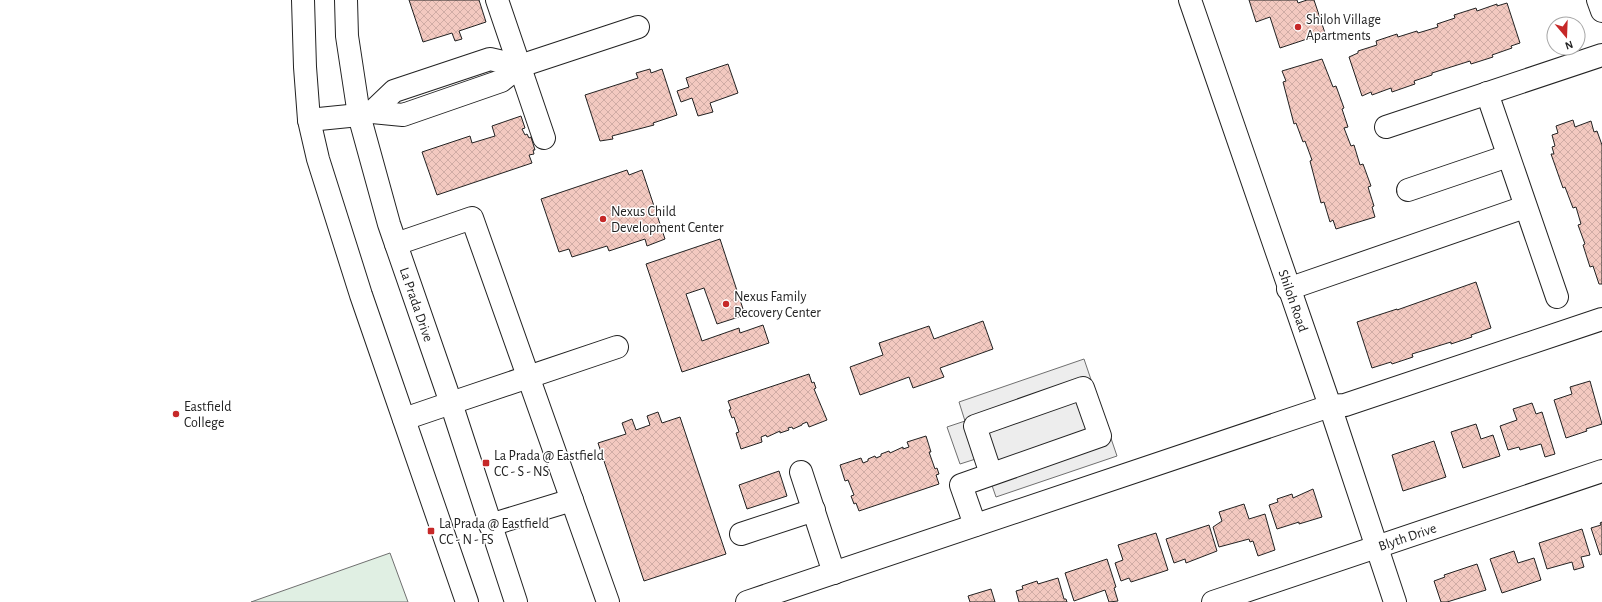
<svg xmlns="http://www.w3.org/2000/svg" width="1602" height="602" viewBox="0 0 1602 602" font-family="'Alegreya Sans',sans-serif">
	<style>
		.green { fill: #e0efe3; stroke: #6f6f6f }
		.parking { fill: #ededed; stroke: #6f6f6f }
		.building { fill: url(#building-cross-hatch); stroke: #222 }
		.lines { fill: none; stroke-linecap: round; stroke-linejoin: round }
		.minor-casing { stroke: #222; stroke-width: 24 }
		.major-casing { stroke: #222; stroke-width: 24 }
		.minor { stroke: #fff; stroke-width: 22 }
		.major { stroke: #fff; stroke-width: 22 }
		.poi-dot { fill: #c62828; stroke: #fff; stroke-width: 1.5 }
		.labels { text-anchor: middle; stroke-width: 3; stroke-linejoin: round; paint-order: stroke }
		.poi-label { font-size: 14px; fill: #222; stroke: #fff; text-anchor: start }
		.street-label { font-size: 14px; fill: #222; stroke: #fff }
	</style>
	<defs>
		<pattern id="building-cross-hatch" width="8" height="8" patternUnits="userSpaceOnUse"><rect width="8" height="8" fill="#f3c9c0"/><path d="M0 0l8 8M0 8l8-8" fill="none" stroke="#d0aca5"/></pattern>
	</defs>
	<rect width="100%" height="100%" fill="#fff"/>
	<path class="green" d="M390 553 408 602H251Z"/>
	<path class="parking" d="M1084 359 1117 456 996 497 982 457 960 464 947 427 965 421 959 402Z"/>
	<path class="building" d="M409 0H479L486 22 459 31 462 39 455 41 452 33 423 42Z
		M1249 0H1297L1298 3 1307 0H1314L1325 33 1280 48 1270 17 1256 22Z
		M1507 3 1520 43 1511 46 1512 48 1492 55 1493 57 1471 64 1470 61 1432 73V75L1414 81 1415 84 1392 92 1391 88 1372 95 1371 92 1362 96 1349 57 1358 53V51L1377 45 1376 41 1397 34 1398 37 1417 31 1418 33 1438 27 1437 24 1455 18 1454 15 1476 8 1477 11 1497 4V6Z
		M1322 59 1333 87 1336 86 1344 108 1342 109 1348 127 1344 128 1351 146 1354 145 1360 165 1363 164 1371 186 1368 187 1374 206 1372 207 1375 217 1336 229 1333 220 1330 222 1324 202 1321 203 1310 161 1312 160 1305 141 1303 142 1296 123 1294 124 1283 82 1286 81 1282 71Z
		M728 64 738 93 710 103 713 112 698 116 692 98 681 102 677 91 689 87 686 78Z
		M650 69 651 73 662 69 677 115 653 123 654 125 612 136 613 139 600 141 585 95 638 78 636 73Z
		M521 116 525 128 522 129 525 135 527 134 529 138 531 137 535 150H533L534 154 529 155 532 163 437 195 422 152 470 136 472 143 495 136 492 126Z
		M1573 120 1575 127 1591 121 1594 132 1597 131 1602 145V284H1599L1593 266 1590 267 1583 245 1585 244 1578 225 1581 224 1576 207 1573 208 1565 187 1563 188 1551 154H1554L1552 147 1555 146 1552 135 1558 133 1556 126Z
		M627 170 629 175 642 170 665 239 647 246 645 239 609 251 607 246 572 257 569 249 559 252 541 199Z
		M720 239 745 315 717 324 704 288 686 294 702 341 739 328 740 333 763 325 769 343 682 372 646 264Z
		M1476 282 1491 328 1471 335 1472 337 1451 344V342L1412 354 1413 357 1392 364 1391 362 1372 368 1357 322 1397 309V310Z
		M983 321 993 349 940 368 944 377 913 388 909 377 860 395 850 367 883 355 879 343 929 326 934 339Z
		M809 374 812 383 814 382 816 388 814 389 827 420 809 427 807 422 802 424V425L793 429 792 427 788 428 789 430 780 433V431L767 437 766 435 761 437 762 442 741 449 736 433 739 432 734 417 732 418 729 410 731 409 728 401Z
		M1590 381 1602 424 1586 429 1587 431 1566 438 1554 400 1572 394 1570 387Z
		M1532 403 1536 414 1542 412 1555 454 1545 457 1541 444 1520 450 1519 447 1508 450 1500 426 1517 420 1513 409Z
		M658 412 662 423 680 417 726 554 644 581 598 443 626 434 622 423 632 419 636 430 650 425 647 416Z
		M1476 424 1481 439 1493 435 1500 456 1463 468 1451 432Z
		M926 436 931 452H929L935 469 937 468 939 474 936 475 939 484 859 511 856 503 854 504 851 496 854 495 848 480 845 481 840 465 861 458 863 463 868 461V459L875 456 876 458 881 456V454L889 451 890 453 903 447V449L909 447 907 442Z
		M1434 441 1446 477 1403 491 1392 455Z
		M779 471 787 496 747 509 739 485Z
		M1313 489 1322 517 1299 524V522L1277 529 1269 505 1278 502 1277 499 1292 494 1293 498Z
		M1244 504 1249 519 1265 514 1275 550 1258 556 1253 541 1250 542 1249 539 1219 547 1213 527 1222 521 1219 512Z
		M1602 522V554L1600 555 1591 528 1601 525 1600 523Z
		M1209 525 1217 551 1186 563 1185 559 1174 563 1166 539Z
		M1582 529 1590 555 1581 557 1584 567 1574 570 1572 562 1547 569 1539 543Z
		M1156 533 1168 570 1131 582 1129 578 1121 581 1115 563 1123 560 1118 545Z
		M1514 551 1518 563 1534 558 1541 580 1502 593 1490 559Z
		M1107 559 1116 587 1114 588 1118 601 1109 602 1105 590 1074 601 1065 573Z
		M1477 564 1486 590 1447 602H1441L1434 581 1445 577 1444 575Z
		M1058 578 1064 599H1066L1067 602H1019L1016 591 1023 589 1022 586 1037 581 1038 584Z
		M991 589 995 602H970L968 596Z"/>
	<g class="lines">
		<g class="minor-casing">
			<g id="minor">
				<path d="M497 0 544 138"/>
				<path id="s1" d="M1190 0 1330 406 1395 602"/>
				<path d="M1598 0 1602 11"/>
				<path d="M1487 93 1557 297"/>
				<path d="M372 112 394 91 490 59 520 66"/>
				<path d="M359 115 372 112 403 115 501 81 520 66 638 27"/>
				<path d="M1386 127 1602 55"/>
				<path d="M1408 190 1508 156"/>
				<path d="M396 244 472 218 608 602"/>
				<path d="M1288 289 1525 207"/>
				<path d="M451 403 617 347"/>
				<path d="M801 472 834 573"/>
				<path d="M490 525 572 500"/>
				<path d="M975 525 961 485 1100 436 1083 388 975 426 991 474"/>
				<path d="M741 534 814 510"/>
				<path d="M747 602 1330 406 1345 405 1602 319"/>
				<path id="s2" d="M1213 602 1602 471"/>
			</g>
		</g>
		<g class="major-casing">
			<g id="major">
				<path d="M303 0 305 67 309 120 318 159 361 295 467 602"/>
				<path id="s3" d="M346 0 347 36 359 115 389 224 451 403 516 602"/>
				<path d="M309 120 359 115"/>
				<path d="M404 419 451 403"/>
			</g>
		</g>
		<use href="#minor" class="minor"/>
		<use href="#major" class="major"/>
	</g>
	<g class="poi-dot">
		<circle cx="1298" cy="27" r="4"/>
		<circle cx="603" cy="219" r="4"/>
		<circle cx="726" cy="304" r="4"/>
		<circle cx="176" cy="414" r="4"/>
		<rect x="482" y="459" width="8" height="8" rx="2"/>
		<rect x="427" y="527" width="8" height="8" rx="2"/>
	</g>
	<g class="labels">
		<g class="poi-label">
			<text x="1306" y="24">Shiloh Village<tspan x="1306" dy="16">Apartments</tspan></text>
			<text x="611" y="216">Nexus Child<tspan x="611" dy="16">Development Center</tspan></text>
			<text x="734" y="301">Nexus Family<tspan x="734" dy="16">Recovery Center</tspan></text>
			<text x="184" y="411">Eastfield<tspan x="184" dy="16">College</tspan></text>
			<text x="494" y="460">La Prada @ Eastfield<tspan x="494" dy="16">CC - S - NS</tspan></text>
			<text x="439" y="528">La Prada @ Eastfield<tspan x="439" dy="16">CC - N - FS</tspan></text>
		</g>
		<g class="street-label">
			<text dy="5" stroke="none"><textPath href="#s1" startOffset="318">Shiloh Road</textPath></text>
			<text dy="5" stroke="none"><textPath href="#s3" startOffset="314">La Prada Drive</textPath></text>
			<text dy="5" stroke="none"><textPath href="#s2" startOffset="205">Blyth Drive</textPath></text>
		</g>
	</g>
	<g transform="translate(1566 36) rotate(161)"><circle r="19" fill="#ffffff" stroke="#a7a7a7"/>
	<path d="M0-3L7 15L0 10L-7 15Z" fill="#c62828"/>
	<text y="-6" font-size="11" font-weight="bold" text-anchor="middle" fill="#222222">N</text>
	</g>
</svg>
